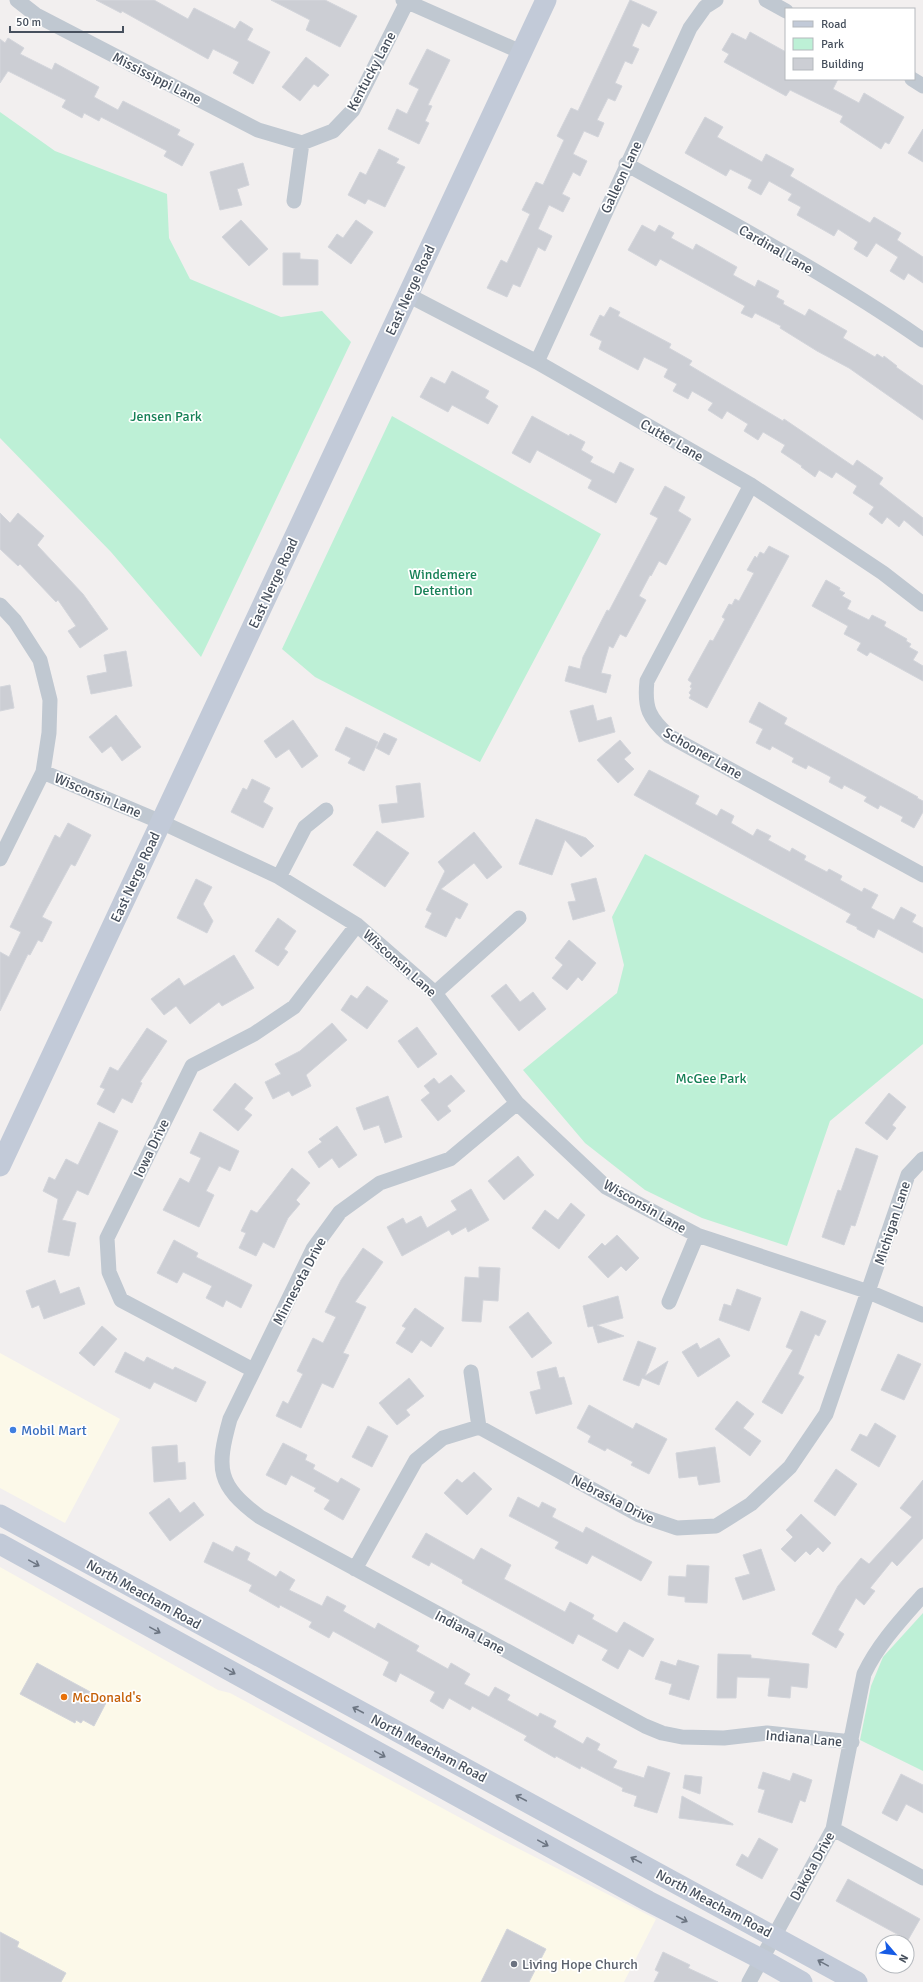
<svg xmlns="http://www.w3.org/2000/svg" width="923" height="1982" viewBox="0 0 923 1982" font-family="Signika,sans-serif">
	<style>
		.commercial { fill: #fcf9e9 }
		.green { fill: #bdf0d6 }
		.building { fill: #ccced4; stroke: #d3d5db }
		.lines { fill: none; stroke-linecap: round; stroke-linejoin: round }
		.street { stroke: #c0c8d1; stroke-width: 15 }
		.secondary { stroke: #c2cad8; stroke-width: 21 }
		.oneway { stroke: #6c7582 }
		.shop-dot { fill: #3f7fe0; stroke: #fff; stroke-width: 1.5 }
		.food-dot { fill: #e8710a; stroke: #fff; stroke-width: 1.5 }
		.worship-dot { fill: #6b7280; stroke: #fff; stroke-width: 1.5 }
		.labels { text-anchor: middle; stroke-width: 3.5; stroke-linejoin: round; paint-order: stroke }
		.street-label { font-size: 14px; fill: #47505d; stroke: #fff }
		.park-label { font-size: 14px; fill: #168056; stroke: #fff }
		.shop-label { font-size: 14px; fill: #366cbe; stroke: #fff; text-anchor: start }
		.food-label { font-size: 14px; fill: #c56008; stroke: #fff; text-anchor: start }
		.worship-label { font-size: 14px; fill: #5b616d; stroke: #fff; text-anchor: start }
	</style>
	<rect width="100%" height="100%" fill="#f2efef"/>
	<path class="commercial" d="M0 1353 120 1419 65 1523 0 1488Z
		M0 1567 218 1690 230 1693 490 1834 656 1919 624 1982H0Z"/>
	<path class="green" d="M0 112 55 151 167 194 169 238 190 279 281 317 322 311 351 342 201 657 111 552 0 438Z
		M392 416 601 534 480 762 315 677 282 649Z
		M645 854 923 999V1044L830 1121 787 1246 702 1218 645 1190 585 1143 523 1070 617 993 624 965 612 917Z
		M923 1613V1771L860 1740 871 1686 883 1657Z"/>
	<path class="building" d="M96 0H154L188 19 194 8 235 29 240 21 253 29 247 40 270 52 253 84 233 73 239 62 213 49 208 59 122 11 121 13Z
		M271 0H325L357 16 340 47 306 30 310 20Z
		M630 0 657 12 649 27 642 23 632 46 639 49 632 64 625 61 615 83 622 86 615 101 608 98 597 120 604 123 598 137 584 131 573 154 587 161 580 176 573 172 562 194 570 198 563 212 549 205 538 229 552 236 545 251 538 247 520 287 513 284 507 297 487 288 501 260 507 263 530 214 522 210 536 182 543 185 564 140 557 136 571 108 578 111Z
		M750 32 786 52V79H838L833 89 859 103 864 93 904 117 889 144 885 142 881 149 840 122 843 116 790 90 786 96 724 62 729 54 722 50 732 33 746 40Z
		M8 38 24 48 20 54 52 70 55 63 99 87 94 97 118 110 123 101 180 130 177 135 194 144 182 166 164 156 167 151 101 117 99 121 84 113 82 118 62 107 66 100 8 71 0 83V39L5 43Z
		M427 49 450 60 428 105 432 106 425 121 429 123 419 144 388 129 397 109 407 114 419 89 409 84Z
		M306 57 329 75 318 87 314 84 300 101 282 87Z
		M705 117 723 127 717 137 762 162 766 154 794 169 790 176 870 223 874 217 901 233 897 240 923 257V283L908 273 904 280 890 271 898 257 876 243 867 257 854 249 858 242 838 229 834 236 797 215 801 207 788 200 792 194 769 181 761 195 748 188 752 180 730 169 726 176 685 153Z
		M923 129V162L908 153Z
		M379 149 399 159 396 163 405 167 385 207 368 199 365 204 348 195 360 172 366 175Z
		M243 163 249 185 237 189 242 205 220 210 210 172Z
		M241 220 268 249 249 266 222 237Z
		M356 220 373 232 351 264 328 247 337 234 343 238Z
		M642 225 655 232 659 225 674 233 671 238 693 250 696 244 737 267 733 275 755 287 758 280 779 291 776 297 784 301 783 304 805 316 809 309 847 331 843 338 875 357 877 354 883 358 884 356 897 366 896 367 923 386V420L849 368 817 351 780 328 781 326 755 313 752 318 741 313 745 306 660 259 656 266 628 250Z
		M283 253H300V259L318 260V285H283Z
		M610 307 620 312 618 316 671 344 669 348 692 361 689 365 783 421 784 419 853 466 857 460 883 478 879 484 923 518V536L904 520 899 527 887 517 882 524 869 514 874 507 853 493 857 486 836 472 832 478 819 470 815 477 801 467 802 466 781 452 785 445 763 432 758 440 744 431 748 424 727 411 722 419 708 410 713 403 692 391 688 399 673 391 677 384 664 377 668 369 644 357 638 370 599 349 602 341 590 335 600 315 604 317Z
		M452 371 489 391 485 398 498 406 488 424 452 405 448 412 420 397 431 377 445 384Z
		M532 416 569 436 570 434 585 442 581 450 593 457 590 462 614 474 620 462 634 469 616 503 588 488 592 480 537 450 530 463 512 453Z
		M665 486 685 497 678 511 691 519 666 565 659 561 651 576 650 575 639 596 646 600 626 637 620 634 613 648 609 646 601 673 611 675 606 693 565 681 569 666 580 669 583 657 607 610 609 611 658 518 650 514Z
		M0 513 10 523 18 513 44 536 37 545 83 594 108 629 80 648 68 631 76 626 58 600 56 602 20 564 18 566 0 549Z
		M769 546 789 556 707 708 689 698 691 695 689 693 692 688 690 687 692 683 688 680 710 640 713 641 725 619 722 617 729 604 732 605 735 599 739 601 754 573 747 570 755 556 757 558 760 552 764 554Z
		M826 580 840 588 839 590 845 593 842 596 851 601 847 609 869 620 872 615 886 622 884 626 907 639 906 641 911 644 909 647 918 652 913 660 923 666V681L870 652 867 656 857 650 861 643 844 634 848 626 812 606Z
		M126 651 132 686 91 694 87 676 107 672 104 655Z
		M10 685 14 708 0 711V687Z
		M759 702 787 718 784 724 918 797 917 798 923 801V812L914 828 901 821 903 817 880 805 878 809 864 801 867 797 844 785 842 789 829 782 831 777 808 765 806 769 792 762 794 758 772 746 770 750 756 743 763 729 749 722Z
		M593 705 597 721 611 717 615 732 579 742 570 711Z
		M116 715 141 747 122 761 111 746 102 753 89 737Z
		M293 720 318 756 302 768 289 749 276 758 264 741Z
		M346 727 378 742 364 771 348 763 351 758 335 750Z
		M384 733 397 739 389 755 376 748Z
		M620 740 631 753 624 759 634 769 618 783 597 760Z
		M649 770 699 796 695 804 717 816 721 809 734 816 731 823 753 836 757 829 771 836 768 840 790 852 792 848 806 856 804 860 827 872 829 869 842 876 840 880 862 892 864 888 878 895 871 908 894 920 901 907 916 915 912 922 923 928V953L878 929 874 938 857 929V927L846 922 851 914 634 795Z
		M252 779 270 788 263 802 273 808 263 828 231 812 243 788 247 790Z
		M420 783 424 817 382 823 379 805 398 803 396 786Z
		M536 819 586 838 594 846 581 857 565 840 552 875 519 864Z
		M68 823 91 835 75 866 71 864 42 917 52 922 42 942 38 940 30 955 28 954 0 1011V952L9 957 21 932 10 927 55 835 60 838Z
		M377 831 409 853 385 887 353 865Z
		M474 832 502 867 487 879 474 863 441 889 468 904 460 919 456 917 446 937 425 927 432 913 426 910 445 871 438 862Z
		M596 878 605 911 573 920 568 902 576 901 571 884Z
		M196 879 212 887 203 904 213 921 207 933 177 918Z
		M278 918 296 931 284 949 288 952 278 966 255 951Z
		M569 940 596 963 582 981 578 977 567 990 552 978 563 965 555 958Z
		M234 955 254 988 222 1006 219 1002 190 1024 176 1006 164 1015 151 999 179 978 184 986Z
		M506 984 520 1002 533 992 546 1009 519 1031 491 996Z
		M367 986 388 1001 367 1029 341 1010 351 995 357 999Z
		M332 1023 347 1040 306 1075 311 1086 292 1096 289 1091 273 1099 265 1082 281 1074 275 1064 300 1051Z
		M417 1027 437 1054 418 1068 398 1041Z
		M147 1028 167 1041 140 1082 142 1083 132 1103 122 1098 114 1113 97 1104 105 1089 100 1087 110 1067 118 1071Z
		M451 1075 465 1091 447 1106 451 1111 438 1121 421 1100 430 1093 424 1086 434 1078 439 1084Z
		M235 1083 253 1098 244 1109 252 1115 238 1131 213 1110Z
		M889 1093 906 1107 892 1125 896 1128 887 1140 865 1123Z
		M388 1096 402 1137 385 1143 379 1125 364 1130 356 1108Z
		M99 1122 118 1131 88 1195 77 1190 62 1220 76 1223 69 1256 48 1252 58 1199 43 1191 49 1177 55 1180 66 1159 78 1165Z
		M337 1126 357 1155 339 1168 332 1158 319 1168 308 1152 322 1142 319 1139Z
		M200 1132 239 1151 230 1171 219 1166 206 1191 214 1195 199 1227 163 1210 180 1178 189 1183 201 1158 190 1153Z
		M856 1148 878 1156 855 1226 851 1225 844 1245 822 1237 838 1190 841 1191Z
		M518 1156 534 1175 504 1200 488 1181Z
		M292 1168 310 1183 296 1200 300 1204 288 1218 274 1248 263 1242 256 1256 239 1248 246 1233 241 1231 251 1210 257 1213Z
		M471 1189 489 1220 468 1232 466 1227 452 1235 449 1230 402 1256 387 1227 403 1218 406 1224 421 1216 427 1228 457 1210 451 1201Z
		M571 1203 585 1215 559 1249 532 1228 545 1210 558 1220Z
		M617 1235 639 1258 626 1271 621 1266 608 1278 588 1257 602 1243 605 1246Z
		M174 1240 198 1253 196 1257 252 1285 241 1308 226 1300 223 1307 206 1298 212 1286 183 1272 177 1283 157 1273Z
		M363 1248 383 1262 355 1302 366 1307 343 1353 349 1355 333 1388 322 1383 301 1428 276 1416 283 1401 288 1404 303 1374 297 1371 313 1338 323 1343 336 1317 325 1312 341 1280Z
		M479 1267 500 1268 498 1301 483 1300 481 1322 462 1321 465 1277 479 1278Z
		M55 1280 60 1294 79 1287 85 1304 44 1319 39 1305 32 1308 26 1291Z
		M737 1289 761 1298 749 1331 719 1320 724 1304 731 1306Z
		M618 1296 623 1318 597 1325 624 1336 598 1343 593 1326 588 1327 583 1306Z
		M415 1308 444 1328 431 1347 421 1340 412 1353 396 1343 406 1328 402 1326Z
		M801 1311 826 1321 819 1336 815 1334 798 1374 804 1377 782 1414 762 1402 793 1350 786 1347Z
		M528 1312 552 1343 532 1358 509 1327Z
		M102 1326 117 1339 94 1366 79 1353Z
		M719 1338 730 1356 698 1377 682 1352 697 1343 700 1349Z
		M638 1341 656 1348 645 1376 668 1361 659 1385 642 1378 639 1386 623 1380Z
		M125 1352 144 1362 147 1357 173 1370 175 1367 206 1382 196 1402 154 1382 150 1389 115 1372Z
		M898 1354 921 1364 904 1400 881 1390Z
		M556 1367 559 1378 564 1377 572 1404 536 1414 530 1392 541 1389 537 1372Z
		M409 1378 424 1396 406 1410 410 1415 397 1425 379 1403Z
		M737 1401 754 1414 743 1428 761 1441 750 1456 715 1429Z
		M589 1405 633 1429 636 1423 667 1439 649 1474 631 1465 633 1462 607 1448 605 1451 588 1442 591 1436 577 1428Z
		M875 1423 896 1436 879 1467 851 1450 860 1434 867 1437Z
		M368 1426 388 1436 372 1467 352 1457Z
		M283 1443 307 1455 305 1460 315 1465 313 1469 338 1483 341 1478 360 1489 343 1520 324 1509 330 1500 314 1491 316 1488 291 1475 286 1485 266 1475Z
		M177 1445 178 1463 185 1462 186 1479 154 1482 152 1447Z
		M715 1447 720 1482 699 1485 697 1476 679 1478 676 1453Z
		M836 1469 857 1484 835 1516 814 1501Z
		M474 1472 492 1489 467 1515 444 1493 457 1479 462 1483Z
		M923 1480V1538L897 1566 892 1561 870 1588 875 1591 864 1605 856 1598 838 1630 844 1634 836 1648 812 1634 838 1586 861 1558 869 1564 912 1517 900 1508Z
		M518 1497 539 1508 542 1502 556 1509 552 1517 583 1533 586 1527 652 1562 641 1581 592 1555 587 1564 555 1548 559 1542 509 1516Z
		M169 1498 180 1513 194 1502 204 1515 170 1541 149 1513Z
		M801 1514 831 1543 823 1552 818 1547 810 1555 806 1551 795 1562 781 1549 793 1537 786 1530Z
		M426 1533 474 1560 481 1548 511 1565 504 1579 565 1612 570 1602 594 1615 592 1619 617 1633 624 1622 654 1639 643 1657 629 1649 618 1669 602 1660 608 1650 578 1634 573 1644 462 1583 463 1580 431 1562 429 1566 412 1557Z
		M213 1542 233 1552 236 1546 250 1553 247 1560 276 1577 280 1571 295 1580 289 1590 322 1606 327 1596 346 1606 343 1611 375 1629 378 1623 392 1631 419 1646 416 1651 448 1669 451 1663 470 1674 464 1684 489 1697 495 1687 510 1695 507 1700 538 1717 540 1713 556 1721 553 1727 583 1744 587 1737 600 1744 597 1750 617 1761 613 1768 644 1778 648 1766 670 1773 657 1813 634 1806 637 1796 622 1791 623 1788 581 1766 580 1769 556 1756 555 1758 524 1740 527 1736 472 1706 470 1710 449 1698 443 1709 430 1701 435 1692 400 1673 396 1682 383 1675 389 1662 333 1631 329 1638 309 1627 312 1622 280 1605 279 1608 249 1591 252 1585 204 1562Z
		M761 1549 775 1590 743 1600 735 1578 750 1574 743 1555Z
		M687 1565 709 1566 707 1603 685 1602V1597L668 1595 669 1576 686 1577Z
		M718 1654 751 1655V1658L809 1664 807 1688 791 1686 790 1698 768 1696 770 1678 737 1677 736 1698H717Z
		M678 1660 699 1666 689 1700 669 1694 672 1684 655 1679 661 1661 676 1666Z
		M37 1663 107 1701 94 1726 83 1720 81 1723 76 1720 75 1723 20 1694Z
		M763 1772 790 1781 793 1773 812 1780 805 1802 800 1800 792 1823 758 1812 765 1790 758 1788Z
		M901 1774 923 1785V1813L906 1804 897 1821 882 1813Z
		M685 1775 702 1777 700 1794 683 1788Z
		M682 1796 733 1824V1825L679 1818Z
		M759 1838 778 1849 762 1879 736 1865 742 1854 748 1858Z
		M848 1879 920 1919 908 1940 836 1901Z
		M507 1929 546 1949 529 1982H481Z
		M0 1932 19 1942 17 1947 66 1973 61 1982H0Z
		M663 1952 690 1965 688 1968 718 1982H654L659 1972 655 1970Z"/>
	<g class="lines">
		<path class="street" d="M17 0 36 15 258 130 302 143
			M403 0 521 52
			M766 0 786 11
			M912 79 923 86
			M302 143 333 131 353 110 408 0
			M626 164C726 220 828 274 923 340
			M294 201 302 143
			M408 295 537 362 751 485 883 573 923 604
			M537 362 690 28 705 7 716 0
			M751 485 647 681C644 708 649 718 669 736L923 875
			M0 605 15 621 40 660 50 700 49 733 43 772 0 859
			M43 772 161 822 279 877 357 925 435 993 517 1103 606 1187 697 1235 869 1292 923 1315
			M279 877 305 827 326 810
			M435 993 519 918
			M517 1103 450 1159 380 1183 340 1212 313 1249 230 1419C216 1469 217 1485 260 1517L645 1726 662 1733 682 1737 724 1738 767 1733 852 1742
			M669 1302 697 1235
			M253 1370 121 1300 109 1272 107 1238 192 1066 254 1034 294 1007 357 925
			M471 1372 479 1427
			M355 1569 416 1460 443 1438 479 1427 639 1515 677 1528 716 1526 751 1504 790 1467 826 1414 908 1175 923 1159
			M833 1829 923 1878
			M749 1982 833 1829 864 1674C879 1643 901 1620 923 1595"/>
		<path class="secondary" d="M0 1166 546 0
			M0 1515 857 1982
			M0 1544 648 1901 761 1959 802 1982"/>
	</g>
	<defs><path id="oneway-shaft" d="M-6 0H5M1.5-3L5.5 0L1.5 3" fill="none" stroke-width="1.6" stroke-linecap="round" stroke-linejoin="round"/></defs>
	<g class="oneway">
		<use href="#oneway-shaft" transform="translate(34 1563) rotate(29)"/>
		<use href="#oneway-shaft" transform="translate(155 1630) rotate(29)"/>
		<use href="#oneway-shaft" transform="translate(230 1671) rotate(29)"/>
		<use href="#oneway-shaft" transform="translate(358 1710) rotate(-152)"/>
		<use href="#oneway-shaft" transform="translate(380 1754) rotate(29)"/>
		<use href="#oneway-shaft" transform="translate(521 1798) rotate(-152)"/>
		<use href="#oneway-shaft" transform="translate(543 1843) rotate(29)"/>
		<use href="#oneway-shaft" transform="translate(636 1860) rotate(-152)"/>
		<use href="#oneway-shaft" transform="translate(682 1919) rotate(27)"/>
		<use href="#oneway-shaft" transform="translate(823 1963) rotate(-151)"/>
	</g>
	<circle class="shop-dot" cx="13" cy="1430" r="4"/>
	<circle class="food-dot" cx="64" cy="1697" r="4"/>
	<circle class="worship-dot" cx="514" cy="1964" r="4"/>
	<g class="labels">
		<g class="street-label">
			<text transform="translate(371 71) rotate(-62)" y="5">Kentucky Lane</text>
			<text transform="translate(157 78) rotate(27)" y="5">Mississippi Lane</text>
			<text transform="translate(621 177) rotate(-65)" y="5">Galleon Lane</text>
			<text transform="translate(776 249) rotate(30)" y="5">Cardinal Lane</text>
			<text transform="translate(410 290) rotate(-65)" y="5">East Nerge Road</text>
			<text transform="translate(672 440) rotate(30)" y="5">Cutter Lane</text>
			<text transform="translate(273 583) rotate(-65)" y="5">East Nerge Road</text>
			<text transform="translate(703 753) rotate(30)" y="5">Schooner Lane</text>
			<text transform="translate(98 795) rotate(23)" y="5">Wisconsin Lane</text>
			<text transform="translate(135 877) rotate(-65)" y="5">East Nerge Road</text>
			<text transform="translate(400 963) rotate(42)" y="5">Wisconsin Lane</text>
			<text transform="translate(151 1148) rotate(-64)" y="5">Iowa Drive</text>
			<text transform="translate(645 1206) rotate(30)" y="5">Wisconsin Lane</text>
			<text transform="translate(892 1223) rotate(-72)" y="5">Michigan Lane</text>
			<text transform="translate(299 1281) rotate(-62)" y="5">Minnesota Drive</text>
			<text transform="translate(613 1499) rotate(27)" y="5">Nebraska Drive</text>
			<text transform="translate(144 1594) rotate(29)" y="5">North Meacham Road</text>
			<text transform="translate(470 1632) rotate(28)" y="5">Indiana Lane</text>
			<text transform="translate(804 1738) rotate(5)" y="5">Indiana Lane</text>
			<text transform="translate(429 1748) rotate(28)" y="5">North Meacham Road</text>
			<text transform="translate(812 1866) rotate(-61)" y="5">Dakota Drive</text>
			<text transform="translate(714 1903) rotate(28)" y="5">North Meacham Road</text>
		</g>
		<g class="park-label">
			<text x="166" y="421">Jensen Park</text>
			<text x="443" y="579">Windemere<tspan x="443" dy="16">Detention</tspan></text>
			<text x="711" y="1083">McGee Park</text>
		</g>
		<g class="shop-label">
			<text x="21" y="1435">Mobil Mart</text>
		</g>
		<g class="food-label">
			<text x="72" y="1702">McDonald's</text>
		</g>
		<g class="worship-label">
			<text x="522" y="1969">Living Hope Church</text>
		</g>
	</g>
	<rect x="785" y="8" width="130" height="72" fill="#ffffff" stroke="#b5b9be"/>
	<rect x="793" y="21" width="20" height="6" fill="#c2cad8" stroke="#b5b9be"/>
	<text x="821" y="28" font-size="12" fill="#47505d">Road</text>
	<rect x="793" y="38" width="20" height="12" fill="#bdf0d6" stroke="#b5b9be"/>
	<text x="821" y="48" font-size="12" fill="#47505d">Park</text>
	<rect x="793" y="58" width="20" height="12" fill="#ccced4" stroke="#b5b9be"/>
	<text x="821" y="68" font-size="12" fill="#47505d">Building</text>
	<g transform="translate(895 1954) rotate(118)"><circle r="19" fill="#ffffff" stroke="#b5b9be"/>
	<path d="M0-3L7 15L0 10L-7 15Z" fill="#165be5"/>
	<text y="-6" font-size="11" font-weight="bold" text-anchor="middle" fill="#47505d">N</text>
	</g>
	<path d="M10 26v6h113v-6" fill="none" stroke="#47505d" stroke-width="2"/>
	<text x="16" y="26" font-size="12" fill="#47505d" stroke="#ffffff" stroke-width="3" paint-order="stroke">50 m</text>
</svg>
